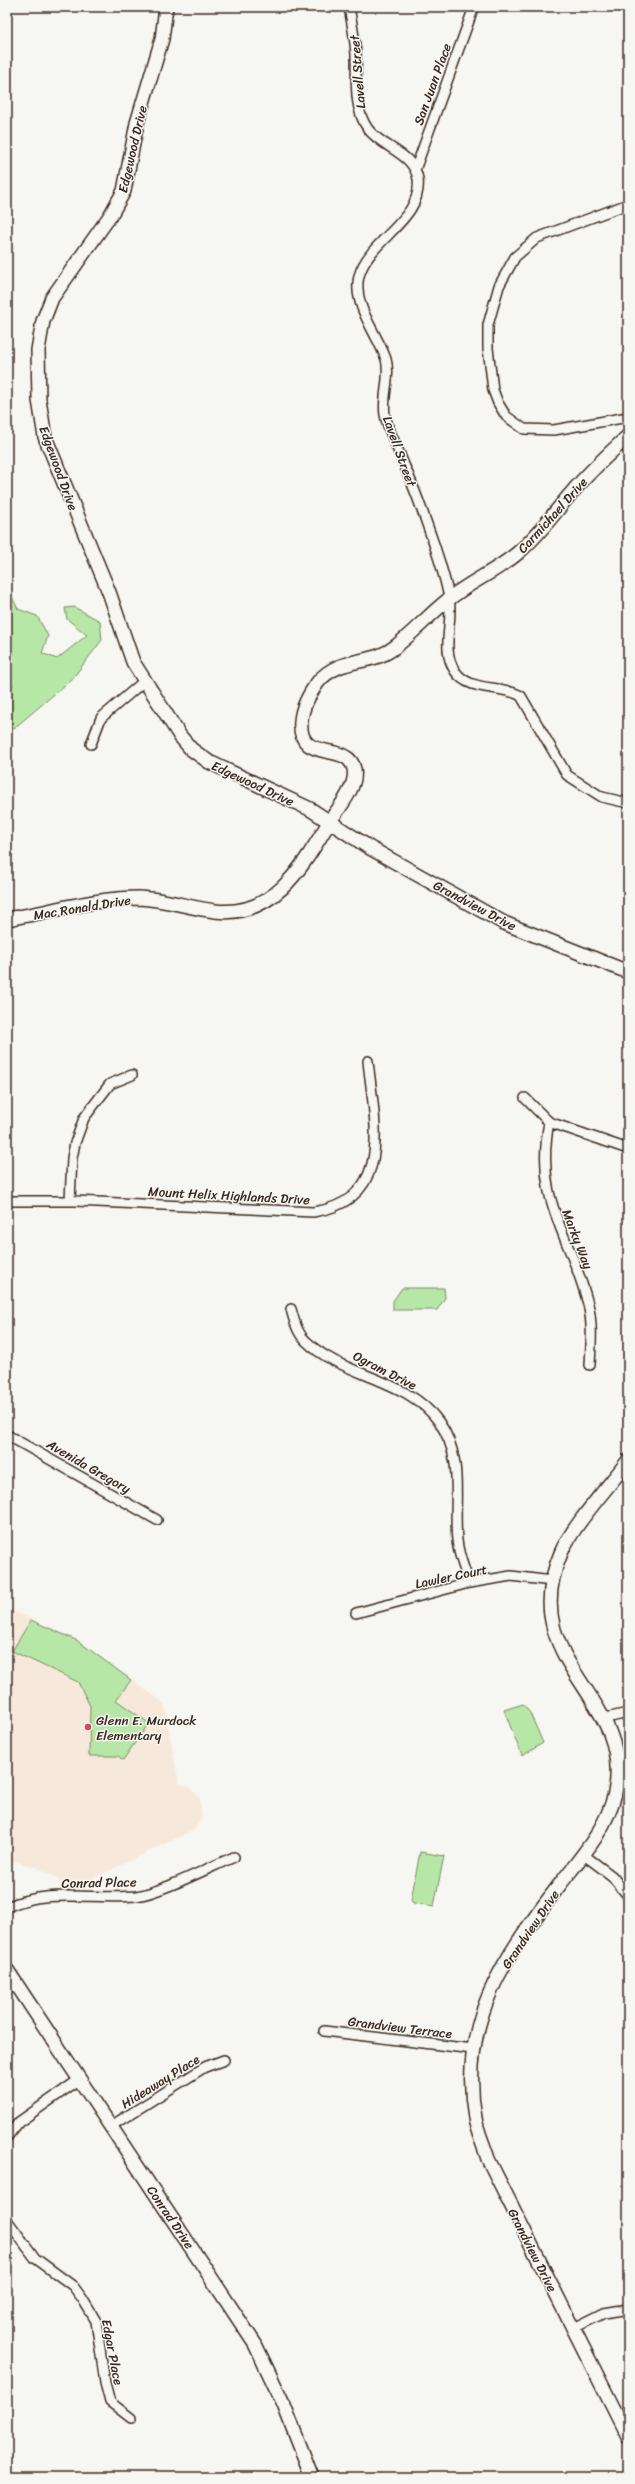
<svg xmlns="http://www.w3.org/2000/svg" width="635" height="2484" viewBox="0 0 635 2484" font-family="Sriracha,sans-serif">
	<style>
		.built { fill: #f6e9db }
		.green { fill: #b7e7a6; stroke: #798862 }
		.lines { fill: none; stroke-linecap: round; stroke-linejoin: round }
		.street-casing { stroke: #3b2a1e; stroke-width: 12 }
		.secondary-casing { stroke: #3b2a1e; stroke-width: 16 }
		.street { stroke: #f6f6f2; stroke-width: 9 }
		.secondary { stroke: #f6f6f2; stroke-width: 13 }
		.poi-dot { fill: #d1495b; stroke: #f6f6f2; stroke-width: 1.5 }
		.labels { text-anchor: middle; stroke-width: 3; stroke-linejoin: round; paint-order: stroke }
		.street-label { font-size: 13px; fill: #3b2a1e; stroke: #f6f6f2 }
		.poi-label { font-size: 13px; fill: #3b2a1e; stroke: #f6f6f2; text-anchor: start }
	</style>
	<rect width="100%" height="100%" fill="#f6f6f2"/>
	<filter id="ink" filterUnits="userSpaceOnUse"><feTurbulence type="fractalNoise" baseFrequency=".025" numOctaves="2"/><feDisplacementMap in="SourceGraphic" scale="8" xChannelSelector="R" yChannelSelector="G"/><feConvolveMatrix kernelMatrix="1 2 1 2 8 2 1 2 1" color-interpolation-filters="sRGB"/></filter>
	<g filter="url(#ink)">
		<path class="built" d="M7 1608 78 1641 164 1703 179 1784 189 1787 200 1799 202 1817 195 1829 86 1882 64 1888 57 1878 38 1868 17 1862 7 1864Z"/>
		<path class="green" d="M7 587 18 609 37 616 48 636 42 653 57 659 87 635 67 619 65 608 74 607 100 621 102 640 72 679 12 730 7 741V695L13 685 7 678Z
			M402 1288H444L445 1298 437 1310H393V1301Z
			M31 1620 78 1641 131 1680 116 1700 149 1723 123 1760 118 1756H89L90 1706 78 1682 12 1651Z
			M523 1704 530 1713 543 1743 522 1756 504 1710Z
			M420 1852 444 1856 434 1906 413 1903 411 1900Z"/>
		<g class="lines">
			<g class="street-casing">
				<path id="street" d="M349 7C352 23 355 39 356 55 357 79 353 108 368 129 382 148 414 153 418 179 423 220 369 239 359 276 352 305 377 333 386 359 391 377 382 396 385 415 388 430 397 446 402 460 412 482 420 504 428 527 436 549 444 574 449 597 454 621 440 649 455 671 470 693 501 684 521 696L567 775 602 797 628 803
					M415 170 474 7
					M628 204 537 238 515 257 499 286 488 325V348L493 390 498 403 506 416 524 429 554 430 628 417
					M91 744 101 718 143 682
					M525 1098 549 1122 628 1149
					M549 1122C534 1202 570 1233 588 1304 593 1324 591 1345 590 1365
					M7 1201H75L313 1212C396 1200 374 1120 368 1061
					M70 1201 72 1158 75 1143 84 1118 110 1084 132 1075
					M291 1309C294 1320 297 1333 306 1341 342 1377 407 1377 439 1422 465 1459 453 1498 457 1540 458 1554 465 1570 469 1583
					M7 1435 157 1520
					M356 1613 469 1583 511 1576 552 1581
					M606 1718 628 1713
					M584 1855 612 1876 628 1896
					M7 1907C48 1888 92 1900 136 1896 160 1893 210 1867 234 1857
					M324 2031 473 2049
					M111 2126 205 2067 224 2060
					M7 2137 19 2122 80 2079
					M7 2220 35 2258 73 2286 82 2298 96 2321 105 2383 110 2402 131 2418
					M572 2329 604 2313 628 2309"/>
			</g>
			<g class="secondary-casing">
				<path id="secondary" d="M166 7 162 39 137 123 124 191 110 216 52 298 43 321 38 350 39 400 45 437 109 592 133 662 180 736 191 749 209 762 310 809 370 848 504 923 628 972
					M7 919C50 912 95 898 139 898 166 899 189 908 215 911 274 918 302 867 328 824 337 810 358 787 354 769 348 740 297 765 301 721 302 706 310 693 318 682 339 656 372 666 395 647 414 632 430 614 449 599 471 581 499 570 520 551 541 533 556 510 574 490 590 471 610 453 628 436
					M628 1461C609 1486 573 1525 561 1553 514 1663 635 1695 615 1793 607 1828 582 1856 561 1883 505 1956 458 2021 475 2118 477 2132 484 2145 488 2159L628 2437
					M7 1970 255 2344 284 2405 312 2477"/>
			</g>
			<use href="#street" class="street"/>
			<use href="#secondary" class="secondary"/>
		</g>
	</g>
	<circle class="poi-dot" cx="88" cy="1727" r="4"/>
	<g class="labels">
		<g class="street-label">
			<text transform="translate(357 72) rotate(-95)" y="5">Lavell Street</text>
			<text transform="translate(432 84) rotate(-70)" y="5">San Juan Place</text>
			<text transform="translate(132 149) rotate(-77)" y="5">Edgewood Drive</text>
			<text transform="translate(400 451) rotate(70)" y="5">Lavell Street</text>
			<text transform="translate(59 468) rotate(70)" y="5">Edgewood Drive</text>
			<text transform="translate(552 515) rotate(-48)" y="5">Carmichael Drive</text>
			<text transform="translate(253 783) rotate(25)" y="5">Edgewood Drive</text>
			<text transform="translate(475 905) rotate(28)" y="5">Grandview Drive</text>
			<text transform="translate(82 907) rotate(-9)" y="5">Mac Ronald Drive</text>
			<text transform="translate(229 1195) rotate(3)" y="5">Mount Helix Highlands Drive</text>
			<text transform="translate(578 1239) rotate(69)" y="5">Marky Way</text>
			<text transform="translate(385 1370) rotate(27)" y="5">Ogram Drive</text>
			<text transform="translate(89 1466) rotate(30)" y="5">Avenida Gregory</text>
			<text transform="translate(451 1576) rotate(-12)" y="5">Lawler Court</text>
			<text transform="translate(99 1882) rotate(-1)" y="5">Conrad Place</text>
			<text transform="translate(530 1929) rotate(-56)" y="5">Grandview Drive</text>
			<text transform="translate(400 2027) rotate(7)" y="5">Grandview Terrace</text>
			<text transform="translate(160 2081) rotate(-32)" y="5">Hideaway Place</text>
			<text transform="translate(171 2217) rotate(56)" y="5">Conrad Drive</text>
			<text transform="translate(533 2250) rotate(63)" y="5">Grandview Drive</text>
			<text transform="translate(113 2352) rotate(79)" y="5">Edgar Place</text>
		</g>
		<g class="poi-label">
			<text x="96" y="1725">Glenn E. Murdock<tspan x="96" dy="15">Elementary</tspan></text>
		</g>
	</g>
	<rect width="635" height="2484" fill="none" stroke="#f6f6f2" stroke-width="24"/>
	<rect x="12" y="12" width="611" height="2460" fill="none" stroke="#3b2a1e" stroke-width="1.5" filter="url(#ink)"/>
</svg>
